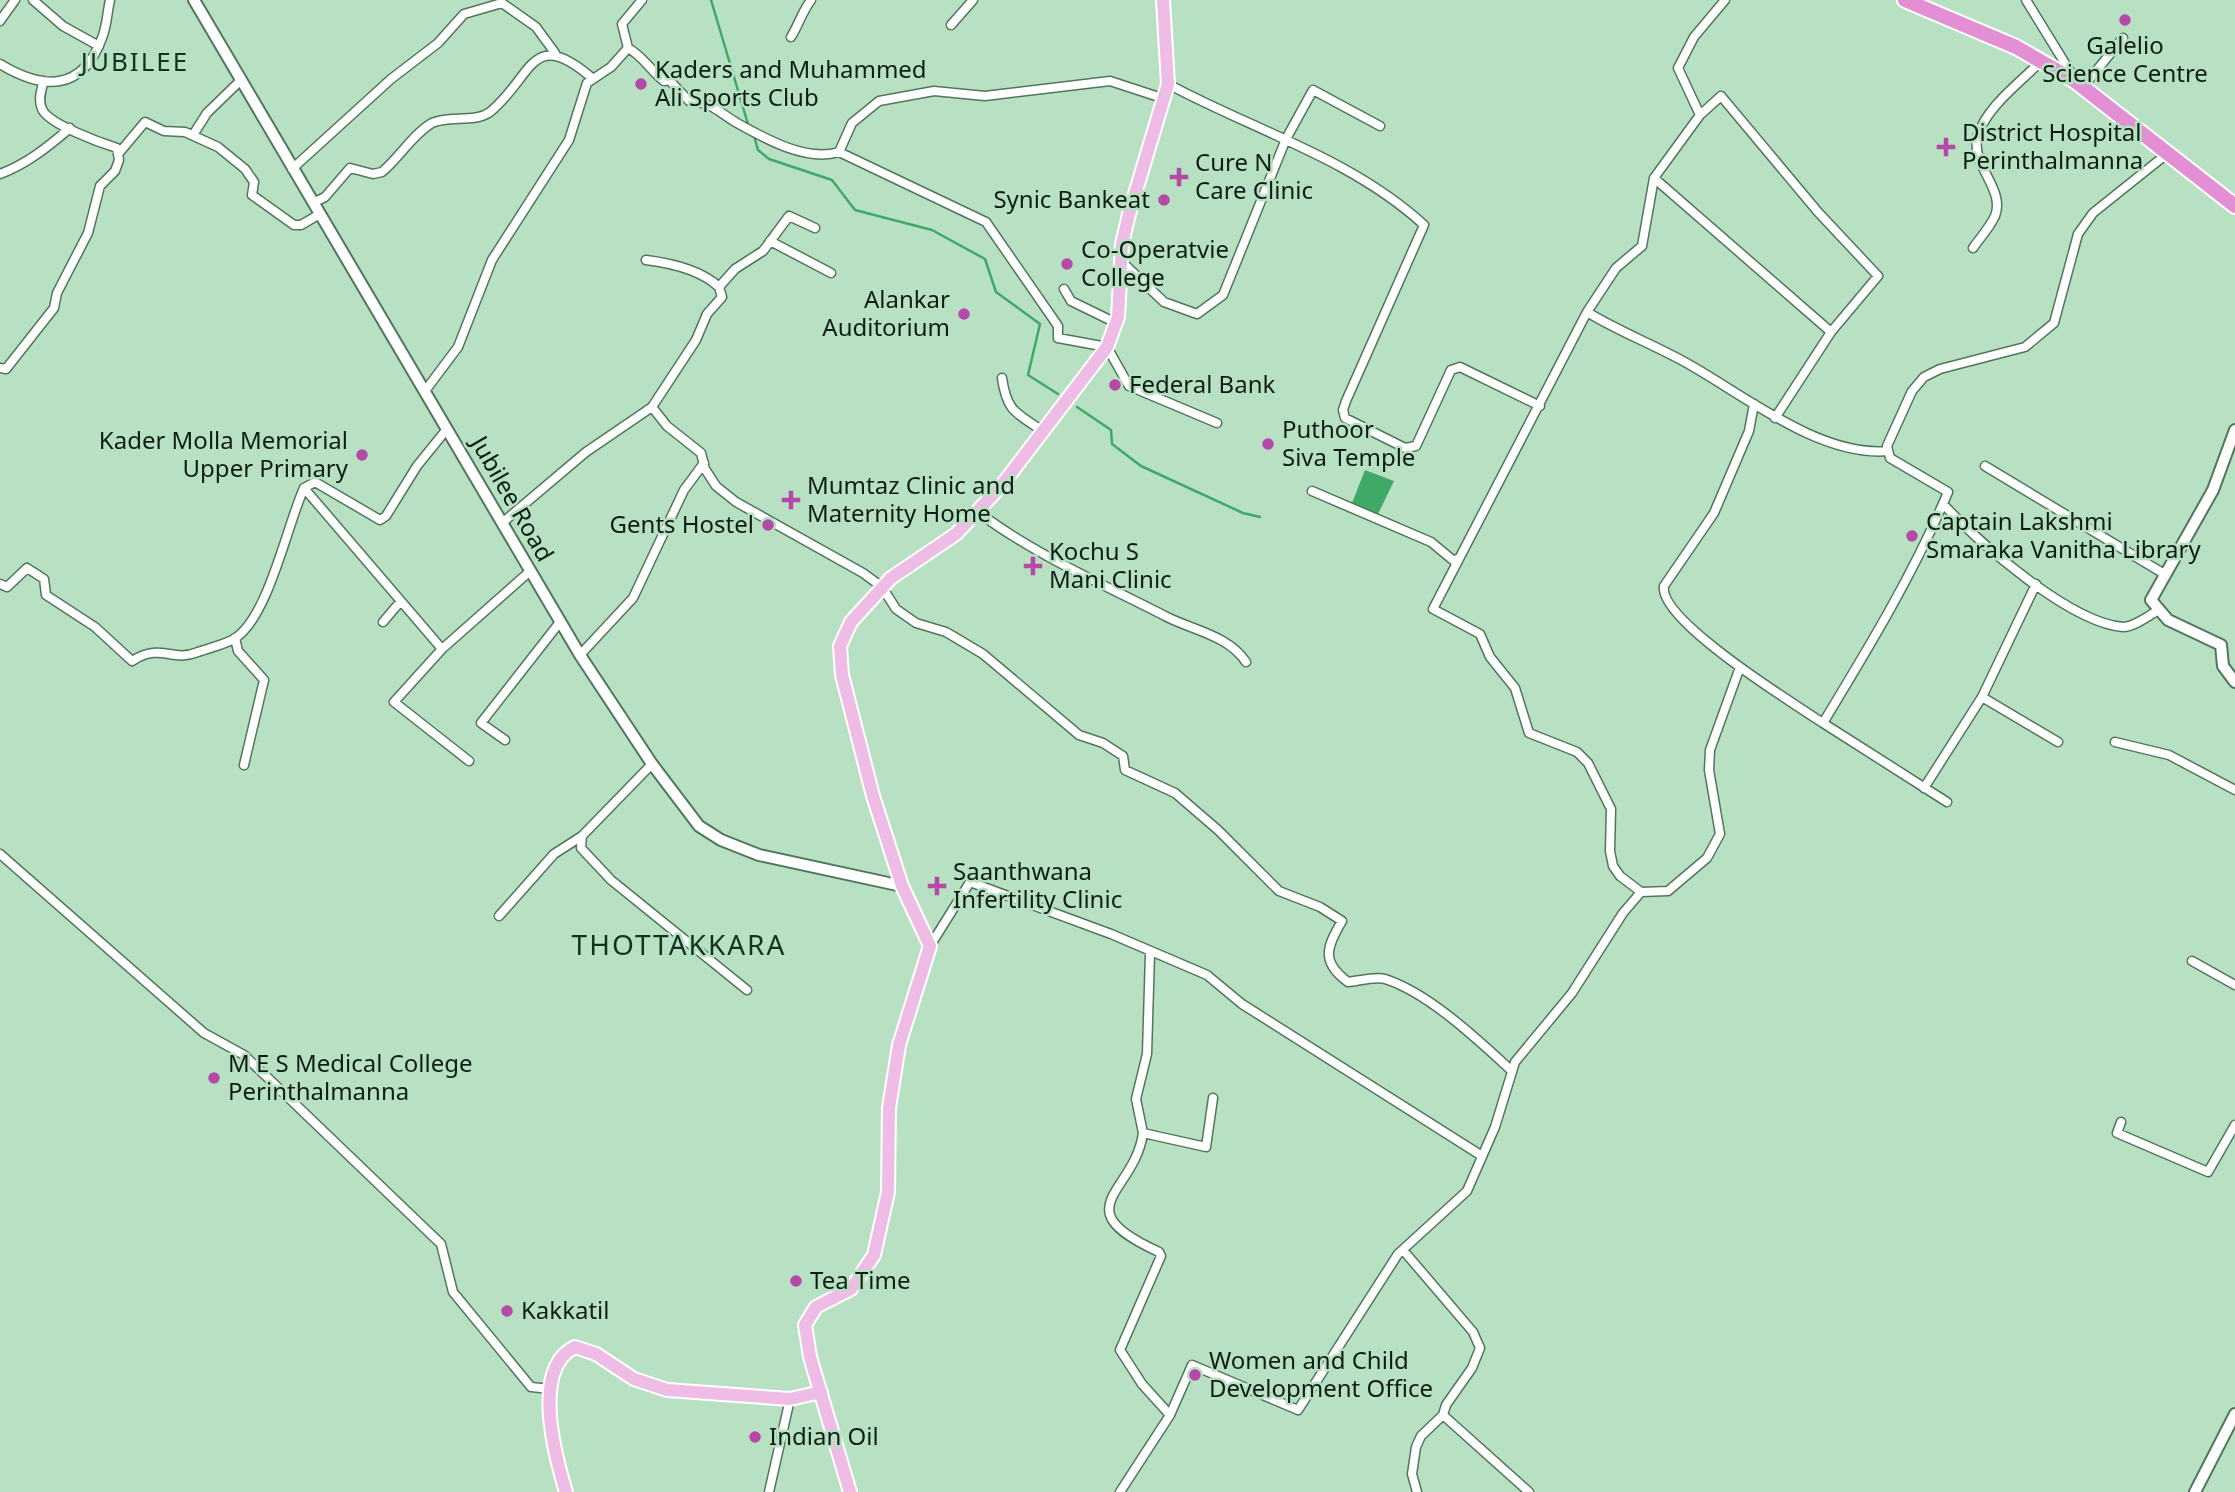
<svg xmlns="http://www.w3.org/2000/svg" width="2235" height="1492" viewBox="0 0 2235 1492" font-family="'Noto Sans',sans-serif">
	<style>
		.water { fill: #40a968 }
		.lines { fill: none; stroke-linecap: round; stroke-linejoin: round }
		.stream { stroke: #40a968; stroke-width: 2.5 }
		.street-casing { stroke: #51765c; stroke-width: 11 }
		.secondary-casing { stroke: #51765c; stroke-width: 14 }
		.primary-casing { stroke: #fff; stroke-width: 16 }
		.highway-casing { stroke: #fff; stroke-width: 18 }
		.street { stroke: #fff; stroke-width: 8 }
		.secondary { stroke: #fff; stroke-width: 10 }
		.primary { stroke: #eebce5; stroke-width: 12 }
		.highway { stroke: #e28fd4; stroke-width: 14 }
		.poi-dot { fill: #b649a7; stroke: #b8e1c3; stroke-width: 2.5 }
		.labels { text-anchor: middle; stroke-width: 5; stroke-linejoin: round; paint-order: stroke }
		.poi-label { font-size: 24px; fill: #0f1e14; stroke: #b8e1c3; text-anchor: start }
		.street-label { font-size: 24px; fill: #0f1e14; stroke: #b8e1c3 }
		.neighbourhood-label { font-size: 26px; letter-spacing: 2px; fill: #10341e; stroke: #b8e1c3 }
		.quarter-label { font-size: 28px; letter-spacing: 2px; fill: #10341e; stroke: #b8e1c3 }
	</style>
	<rect width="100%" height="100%" fill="#b8e1c3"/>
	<path class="water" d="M1365 470 1394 481 1378 514 1352 503Z"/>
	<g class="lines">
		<path class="stream" d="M711 0 748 124
			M754 136 758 150 769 159 832 180 855 210 932 230 985 259 996 292 1040 324 1028 375 1058 394
			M1077 407 1111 430 1112 444 1141 466 1243 513 1260 517"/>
		<g class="street-casing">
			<path id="street" d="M33 0 63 26 99 46
				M2026 0 2074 78
				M0 21 15 0
				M951 25 973 0
				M791 37C799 24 802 12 811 0
				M628 48C643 56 650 70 664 81L669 80 689 101C713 103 717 111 737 123 766 139 806 162 839 152L852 123 879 101 934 91 985 96 1110 81 1165 99
				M0 64C43 90 82 92 102 38 107 26 107 13 110 0
				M1168 84C1253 130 1351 158 1424 225L1346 401 1343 410 1345 418 1405 448 1416 446 1451 370 1460 367 1540 406
				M2083 87 2123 38
				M1721 96 1818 212 1878 276 1831 332 1654 178 1700 115Z
				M1700 115 1678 68 1694 37 1725 0
				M193 135 207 113 241 80
				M839 152 986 222 1058 326V338L1107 347 1129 386 1217 423
				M119 153 145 122 164 131 185 132 218 147 245 169 254 182 252 195 294 225H301L320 214
				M292 169 391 79 438 43 464 14 502 3 536 27 555 53
				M0 174C27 164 49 146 70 128
				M1654 178 1642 246 1616 268 1587 312C1618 331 1652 344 1683 361 1742 393 1818 457 1888 451
				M313 203 325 197 350 168 373 174 382 172C399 158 413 134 432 123 448 115 475 123 490 112 533 77 531 25 592 78
				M770 241 831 273
				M1973 248C1980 238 1990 227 1995 216 2006 189 1969 164 1978 135 1987 106 2021 82 2041 61
				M1122 262 1164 302 1197 314 1223 295 1286 139 1313 90 1380 126
				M719 287 735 269 763 251 789 216 815 228
				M1064 289 1071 301 1116 323
				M0 368 6 369 54 308 57 293 88 233 100 186 115 171 119 160 117 148C101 143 48 124 42 109 38 100 41 90 44 81
				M1002 378C1007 413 1017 413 1044 432
				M425 391 458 347 492 260 569 140 587 83 611 67 628 48 622 24 642 0
				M1754 404 1749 431 1714 513 1664 586C1658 620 1793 703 1823 723 1869 647 1914 573 1948 492L1890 458 1887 446 1912 391 1924 377 1940 369 2025 347 2054 323 2078 234 2093 213 2168 153
				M652 407 667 426 701 453 705 469 716 486 736 502 863 573 882 587 896 609 916 623 946 632 983 654 1079 735 1103 743 1123 756 1125 770 1175 793 1218 830 1279 891 1320 907 1342 921C1326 948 1321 962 1348 982 1359 981 1375 976 1385 979 1429 993 1478 1040 1512 1071
				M1775 418 1831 332
				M1985 466 2166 575
				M304 488 315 482 380 520 386 516 417 466 447 429
				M1312 491 1431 542 1454 561 1460 557 1587 312
				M1943 504C1978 542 2070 623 2123 627 2134 627 2148 616 2157 611
				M978 512C1035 555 1103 584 1167 617 1193 630 1229 636 1246 662
				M502 523 586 452 652 407 696 340 707 314 722 297 719 287C701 270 670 263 646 260
				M1460 557 1433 609 1480 634 1490 657 1515 688 1529 733 1577 752 1588 763 1611 809 1610 851 1613 866 1620 876 1641 892
				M0 584 7 587 27 568 44 579 46 595 95 627 132 661C162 642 171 663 198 652 209 648 223 645 234 639 268 619 287 525 304 488L442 649
				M383 622 400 602
				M235 638 238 651 264 680 244 765
				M580 655 633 598 684 490 704 463
				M1982 697 2058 742
				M1823 723 1947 802
				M505 740 481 723 560 622
				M2115 742 2169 755 2235 790
				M469 761 394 702 442 649 529 572
				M652 764 582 836 581 848 611 880 747 990
				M1924 788 1982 697 2036 584
				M0 854 204 1033 244 1055 441 1244 453 1292 531 1387 551 1389
				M499 916 554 854 582 836
				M930 946 970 882 1111 934 1207 975 1242 1004 1482 1156
				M1150 953 1147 1054 1136 1099 1143 1133 1206 1147 1213 1098
				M2192 961 2235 985
				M2121 1122 2117 1133 2208 1172 2235 1125
				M1143 1133C1135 1193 1062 1208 1159 1252L1161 1256 1120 1350 1142 1384 1170 1415
				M1403 1250 1473 1332 1480 1348 1472 1368 1446 1405 1443 1415 1421 1436 1416 1447 1412 1474 1417 1492
				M1443 1415 1529 1492
				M769 1492 790 1399
				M1120 1492 1170 1415 1192 1365 1298 1410 1398 1254 1467 1191 1495 1127 1515 1062 1572 993 1623 913 1641 892 1668 891 1707 858 1720 834 1709 770 1710 750 1740 667"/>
		</g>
		<g class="secondary-casing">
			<path id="secondary" d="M194 0 580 655 652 764 699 826 721 840 759 855 902 886
				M2235 430 2213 490 2151 600 2168 620 2221 645 2223 666 2235 682
				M2195 1492 2235 1414"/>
		</g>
		<g class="primary-casing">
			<path id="primary" d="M566 1492C555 1456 531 1368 575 1347L596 1354 634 1379 667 1390 790 1399 821 1392
				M850 1492 810 1357 805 1325 816 1307 851 1289 874 1255 888 1192 889 1108 899 1045 930 946 902 886 873 796 842 675 840 646 851 622 891 578 956 534 1002 485 1107 347 1118 317 1122 244 1129 214 1168 84 1163 0"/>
		</g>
		<g class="highway-casing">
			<path id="highway" d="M1905 0 2016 47 2075 81 2235 206"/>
		</g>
		<use href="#street" class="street"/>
		<use href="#secondary" class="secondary"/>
		<use href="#primary" class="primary"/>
		<use href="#highway" class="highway"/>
	</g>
	<g class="poi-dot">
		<circle cx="2125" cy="20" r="7"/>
		<circle cx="641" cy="84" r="7"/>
		<path d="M1942.5 136.5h7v7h7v7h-7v7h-7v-7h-7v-7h7z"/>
		<path d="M1175.5 166.5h7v7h7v7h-7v7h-7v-7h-7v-7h7z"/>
		<circle cx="1164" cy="200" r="7"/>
		<circle cx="1067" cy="264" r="7"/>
		<circle cx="964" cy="314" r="7"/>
		<circle cx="1115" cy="385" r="7"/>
		<circle cx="1268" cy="444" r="7"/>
		<circle cx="362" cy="455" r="7"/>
		<path d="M787.5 489.5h7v7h7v7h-7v7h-7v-7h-7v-7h7z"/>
		<circle cx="768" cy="525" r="7"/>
		<circle cx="1912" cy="536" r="7"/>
		<path d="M1029.5 555.5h7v7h7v7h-7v7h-7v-7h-7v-7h7z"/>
		<path d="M933.5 875.5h7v7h7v7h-7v7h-7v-7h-7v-7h7z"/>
		<circle cx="214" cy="1078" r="7"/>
		<circle cx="796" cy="1281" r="7"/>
		<circle cx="507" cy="1311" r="7"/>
		<circle cx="1195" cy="1375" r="7"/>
		<circle cx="755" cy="1437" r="7"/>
	</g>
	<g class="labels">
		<g class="poi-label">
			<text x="2125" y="54" text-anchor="middle">Galelio<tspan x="2125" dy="28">Science Centre</tspan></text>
			<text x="655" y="78">Kaders and Muhammed<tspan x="655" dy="28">Ali Sports Club</tspan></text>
			<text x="1962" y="141">District Hospital<tspan x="1962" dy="28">Perinthalmanna</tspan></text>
			<text x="1195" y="171">Cure N<tspan x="1195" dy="28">Care Clinic</tspan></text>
			<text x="1150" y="208" text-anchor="end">Synic Bankeat</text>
			<text x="1081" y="258">Co-Operatvie<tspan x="1081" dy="28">College</tspan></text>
			<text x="950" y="308" text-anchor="end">Alankar<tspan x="950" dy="28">Auditorium</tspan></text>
			<text x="1129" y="393">Federal Bank</text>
			<text x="1282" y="438">Puthoor<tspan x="1282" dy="28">Siva Temple</tspan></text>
			<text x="348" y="449" text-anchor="end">Kader Molla Memorial<tspan x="348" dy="28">Upper Primary</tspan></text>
			<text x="807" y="494">Mumtaz Clinic and<tspan x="807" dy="28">Maternity Home</tspan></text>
			<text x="1926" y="530">Captain Lakshmi<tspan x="1926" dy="28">Smaraka Vanitha Library</tspan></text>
			<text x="754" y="533" text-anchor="end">Gents Hostel</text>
			<text x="1049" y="560">Kochu S<tspan x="1049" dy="28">Mani Clinic</tspan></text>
			<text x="953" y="880">Saanthwana<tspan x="953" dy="28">Infertility Clinic</tspan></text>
			<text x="228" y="1072">M E S Medical College<tspan x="228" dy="28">Perinthalmanna</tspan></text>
			<text x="810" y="1289">Tea Time</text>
			<text x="521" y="1319">Kakkatil</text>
			<text x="1209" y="1369">Women and Child<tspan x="1209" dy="28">Development Office</tspan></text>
			<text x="769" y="1445">Indian Oil</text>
		</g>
		<g class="street-label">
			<text transform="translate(512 499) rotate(60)" y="8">Jubilee Road</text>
		</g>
		<g class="neighbourhood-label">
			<text x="135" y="71">JUBILEE</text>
		</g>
		<g class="quarter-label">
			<text x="679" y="955">THOTTAKKARA</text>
		</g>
	</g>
</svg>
